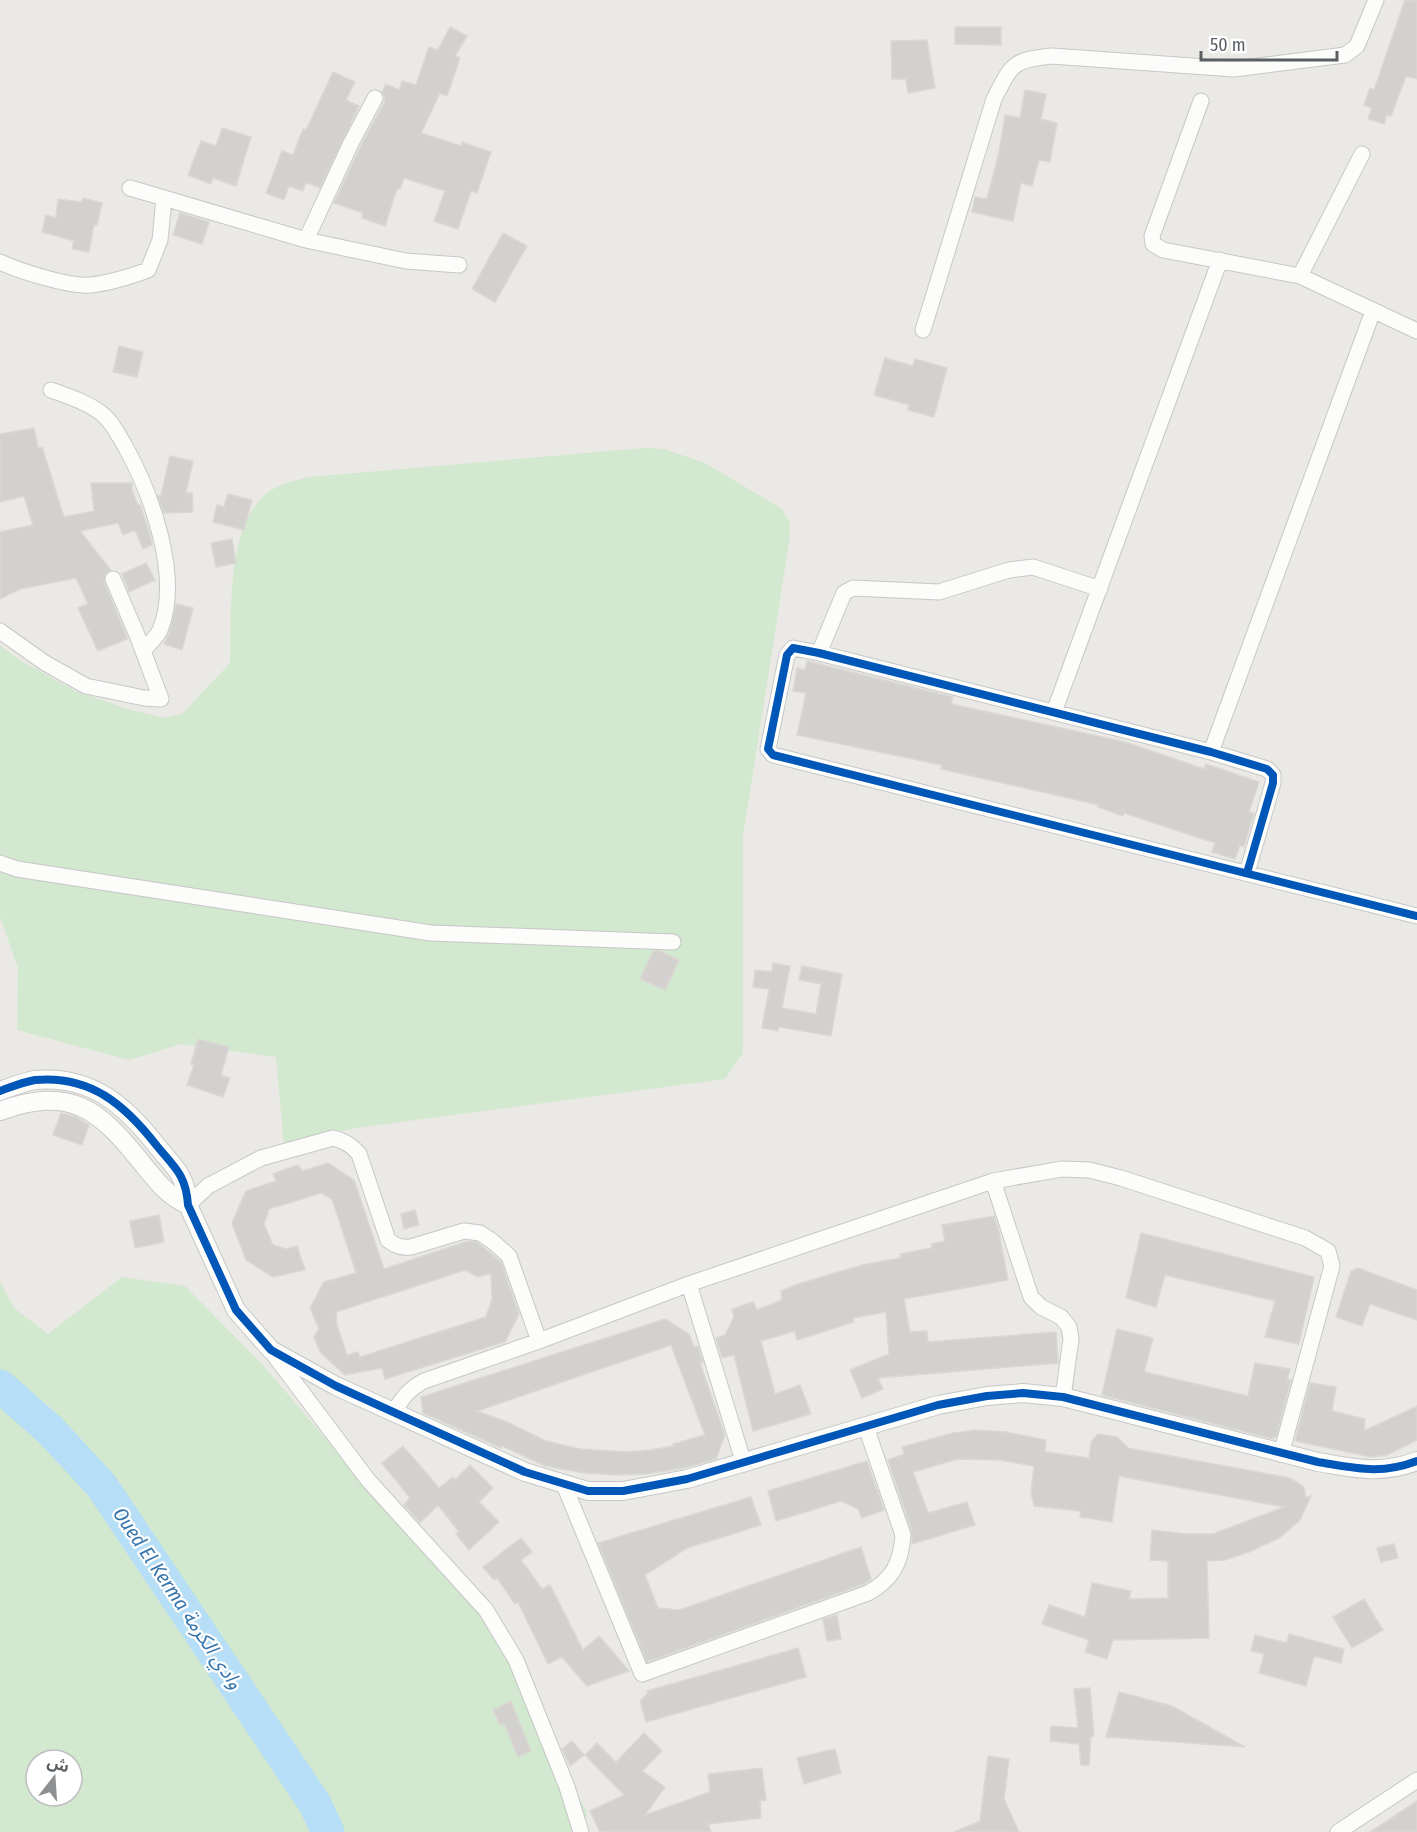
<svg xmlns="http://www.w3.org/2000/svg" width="1417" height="1832" viewBox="0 0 1417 1832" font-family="'Fira Sans Condensed','Noto Sans Arabic',sans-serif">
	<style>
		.green { fill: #d2e8cf; fill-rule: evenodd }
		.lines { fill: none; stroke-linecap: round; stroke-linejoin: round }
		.river { stroke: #b6def7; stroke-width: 33 }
		.building { fill: #d3d1cf; stroke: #dad8d4; stroke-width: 1.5; fill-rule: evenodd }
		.minor-casing { stroke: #c7c7c7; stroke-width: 17 }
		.tertiary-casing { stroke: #c7c7c7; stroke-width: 20 }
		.minor { stroke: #fcfcfb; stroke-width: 15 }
		.tertiary { stroke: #fcfcfb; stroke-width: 18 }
		.cycleway-casing { stroke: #fff; stroke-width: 11 }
		.cycleway { stroke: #0057b8; stroke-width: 8 }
		.labels { text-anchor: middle; stroke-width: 4.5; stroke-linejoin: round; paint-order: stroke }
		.water-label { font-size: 20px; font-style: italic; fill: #3775ad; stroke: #fff }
	</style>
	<rect width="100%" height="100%" fill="#ebe9e5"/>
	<path class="green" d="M644 448 664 449 705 463 782 509 790 523 789 543 743 836V1053L725 1079 355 1128 284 1146 276 1057 181 1044 129 1060 17 1030 18 968 0 917V645L16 658 75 691 131 710 165 718 182 714 230 663C232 614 224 515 275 488 286 482 298 480 310 477Z
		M122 1277 185 1286 262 1364 331 1445 496 1627 567 1778 587 1812 584 1832H0V1282L15 1309 48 1334ZM36 1760H72V1796H36Z"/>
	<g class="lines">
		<path class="river" d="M0 1386 50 1430 101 1485 315 1804 328 1832"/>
	</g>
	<path class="building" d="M1405 0H1417V79L1406 76 1391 116 1387 115 1384 124 1368 119 1372 108 1364 105 1370 88 1374 90Z
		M450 27 467 36 455 56 460 58 447 96 440 93 421 133 461 146 462 142 491 152 477 193 471 191 458 229 434 221 445 191 404 178 400 189H397L385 226 362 218 363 213 334 203 360 147 384 103 385 97 382 92 386 84 399 90 402 81 416 85 429 47 438 50Z
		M955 27H1001V45L955 44Z
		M927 40 935 88 908 93 906 79H892L891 41Z
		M333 72 355 82 346 100 359 106 320 188 306 182 303 191 289 186 284 200 266 193 282 151 293 155 303 129 306 130Z
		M1025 90 1046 94 1041 119 1057 123 1050 162 1039 160 1032 186 1021 183 1013 221 972 212 975 197 987 199 999 152 1005 115 1020 118Z
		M222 128 251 137 236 186 213 178 211 184 188 175 201 141 216 146Z
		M83 198 102 203 97 225 94 224 89 252 72 249 74 241 42 232 46 215 56 218 58 199 82 202Z
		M180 213 209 222 202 244 173 235Z
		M503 233 527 246 495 302 472 289Z
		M119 346 143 352 137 377 113 372Z
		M885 358 913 366 915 359 947 368 934 417 908 410 909 405 874 395Z
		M34 428 38 448 42 447 64 517 94 511 91 483H132V491L138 505 140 504 151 538 152 545 143 549 135 530 123 535 118 523 80 531 111 570 105 574 104 582 127 637V639L98 651 78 608 88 604 76 578 20 589 0 599V532L33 525 24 496 0 502V434Z
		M170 456 193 461 186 493H192L193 512 164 513 158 496 161 495Z
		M228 494 252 500 244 530 213 522 217 505 224 507Z
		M232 539 236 563 216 567 211 543Z
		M146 563 155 580 129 592 122 574Z
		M176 604 193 608 182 650 164 644 169 633Z
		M807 661 953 697 951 704 1125 742 1204 769 1206 764 1259 782 1249 812 1254 813 1244 847 1240 845 1235 859 1212 852 1215 843 1124 813 1123 816 1098 807 1099 805 941 769 942 765 797 735 806 693 793 691 797 668 805 670Z
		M653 951H660L679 960 665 990 640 979Z
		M773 963 790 966 782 1008 816 1014 821 984 799 980 802 966 842 974 831 1036 779 1027 778 1031 762 1028 769 989 753 987 755 970 772 972Z
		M198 1039 229 1047 221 1075 230 1078 223 1097 187 1085 194 1065 191 1064Z
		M61 1113 76 1117 89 1125 82 1145 53 1135Z
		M328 1163 354 1180 384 1269 468 1241 477 1242 501 1262 519 1314 505 1342 385 1379 382 1368 345 1375 320 1352 314 1337 319 1329 310 1308 324 1282 356 1273 332 1199 321 1193 269 1209 264 1224 273 1245 287 1249 297 1246 305 1270 273 1277 246 1260 232 1223 246 1191 276 1181 273 1174 298 1165 302 1171ZM465 1270 478 1277 491 1273 492 1299 486 1317 360 1357 358 1352 347 1355 337 1325 336 1312Z
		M415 1210 419 1225 404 1229 401 1214Z
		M159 1215 164 1242 135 1248 130 1221Z
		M994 1216 999 1232 1008 1280 904 1299 910 1332 927 1331 928 1342 1056 1332 1058 1363 878 1378 883 1389 862 1398 850 1370 889 1354 886 1312 853 1318 854 1322 797 1340 795 1331 761 1341 775 1394 800 1385 811 1414 753 1431 734 1355 722 1358 716 1338 725 1335 734 1317 732 1309 753 1302 757 1310 782 1300 781 1291 798 1284 862 1265 901 1258 900 1254 932 1248 931 1244 945 1241 942 1225Z
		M1141 1233 1314 1277 1299 1344 1265 1337 1275 1301 1165 1275 1156 1307 1126 1298Z
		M1358 1268 1417 1290V1320L1370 1304 1362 1326 1336 1317 1351 1271Z
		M665 1319 689 1334 694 1347 698 1346 703 1363H700L725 1435 716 1459 684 1468 646 1474 617 1475 585 1473 545 1466 502 1446 501 1448 492 1444 423 1413 421 1397ZM671 1345 705 1435 673 1444 674 1446 650 1450 628 1452 580 1449 546 1441 507 1422 477 1411Z
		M1117 1329 1153 1338 1144 1372 1248 1396 1255 1363 1290 1369 1287 1380H1291L1276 1437 1273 1436V1439L1102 1395Z
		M1310 1383 1336 1387 1332 1411 1365 1419 1364 1431 1417 1406V1440L1387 1455 1371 1457 1295 1441Z
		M976 1430 1006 1432 1046 1440 1045 1452 1089 1458 1091 1442 1098 1434 1117 1437 1128 1448 1290 1478 1304 1487 1306 1498 1311 1496 1300 1520 1279 1538 1249 1552 1225 1560 1207 1561 1209 1638 1113 1640 1107 1659 1085 1652 1089 1640 1042 1624 1049 1605 1085 1617 1092 1583 1131 1591 1129 1599 1168 1598V1561L1150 1560 1152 1530 1187 1534H1213L1284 1507 1119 1476 1112 1522 1080 1517 1081 1511 1034 1506 1031 1493 1034 1466 1000 1460 958 1459 913 1472 928 1513 967 1502 975 1525 912 1544V1532L888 1460 904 1454 902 1447 953 1433Z
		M403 1446 439 1488 453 1477 455 1480 470 1465 493 1488 479 1502 499 1522 469 1550 456 1534 459 1532 438 1505 420 1523 404 1505 410 1498 382 1463Z
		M867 1461 884 1510 862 1518 858 1509 841 1501 776 1521 768 1491Z
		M751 1497 761 1525 687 1548 645 1575 658 1608 679 1610 861 1547 871 1579 864 1584 647 1662 598 1543Z
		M521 1538 532 1552 521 1560 542 1589 550 1585 583 1650 599 1636 629 1671 587 1686 562 1657 548 1664 518 1602 515 1604 497 1578 494 1580 483 1567Z
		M1394 1544 1398 1558 1381 1562 1377 1548Z
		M1364 1599 1383 1630 1352 1648 1333 1617Z
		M837 1615 841 1639 827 1641 823 1619Z
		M1289 1634 1344 1649 1341 1663 1314 1656 1306 1686 1259 1673 1264 1654 1251 1651 1255 1635 1287 1643Z
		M798 1648 806 1677 646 1722 640 1701 648 1693 647 1691Z
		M1090 1688 1094 1736H1091L1089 1765H1081L1079 1744 1050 1741 1051 1726 1078 1728 1074 1689Z
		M1119 1692 1172 1706 1245 1747 1106 1737Z
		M511 1701 531 1751 518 1757 504 1723 500 1725 493 1710Z
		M644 1733 662 1751 642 1771 665 1787 645 1815 710 1792 708 1774 762 1768 766 1800 760 1801 761 1818 708 1824 711 1832H600L590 1811 624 1795 585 1755 597 1743 616 1762Z
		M572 1741 584 1755 570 1766 562 1749Z
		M835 1749 841 1773 804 1784 797 1758Z
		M988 1756 1009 1759 1004 1799 1019 1832H954L980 1821Z
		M1417 1801V1832H1370Z"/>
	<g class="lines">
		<g class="minor-casing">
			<path id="minor" d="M1201 101 1152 236 1153 244 1163 250 1300 276 1417 331
				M130 188 306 240 406 261 459 265
				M306 240 351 143 375 98
				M0 262C19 271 70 287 90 285 111 283 129 277 148 270L160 240 164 198
				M1300 276 1362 154
				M923 330 994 99C1012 64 1012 60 1052 56L1234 69 1345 55 1357 46 1376 0
				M51 390C68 396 86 402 101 413 112 421 118 435 125 446 151 493 182 577 160 630 157 637 148 645 143 651
				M0 631 45 663 86 686 144 698 161 699 137 635 113 579
				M819 653 844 593 853 588 939 592 1009 570 1033 567 1100 589
				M1054 712 1220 260
				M1211 752 1373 311
				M0 863 17 869 431 933 673 942
				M1247 873 1273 783V775L1267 769 1211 752 819 653 793 648 787 655 768 749 773 755 1417 916
				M993 1181 1031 1297 1041 1307 1061 1317 1069 1327 1071 1339 1063 1397
				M188 1205 208 1186 261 1158 333 1138C345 1141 351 1145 359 1154L388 1240C396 1246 401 1248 411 1247L464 1231 480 1233 492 1241 509 1256 539 1341
				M689 1284 744 1464
				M271 1351 368 1480 486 1610 516 1660 567 1787 581 1832
				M394 1412C402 1398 409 1389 424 1381L539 1341 689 1284 993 1181 1062 1169 1089 1170 1121 1178 1305 1238 1328 1251 1332 1266 1281 1454
				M564 1485 642 1674 868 1593C893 1579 901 1563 903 1535L866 1427
				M1338 1832 1417 1780"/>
		</g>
		<g class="tertiary-casing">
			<path id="tertiary" d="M0 1091C11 1087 23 1082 35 1080 91 1075 125 1105 157 1146 175 1168 186 1175 188 1205L236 1310 271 1350 336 1386 525 1472 588 1491H623L687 1479 938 1405 987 1396 1023 1393 1063 1397 1318 1462C1355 1468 1381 1475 1417 1461
				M0 1111C70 1086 98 1108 141 1162 155 1179 167 1196 188 1205"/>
		</g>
		<use href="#minor" class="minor"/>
		<use href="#tertiary" class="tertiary"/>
		<g class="cycleway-casing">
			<path id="cycleway" d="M1247 873 1273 783V775L1267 769 1211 752 819 653 793 648 787 655 768 749 773 755 1417 916
				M0 1091C11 1087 23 1082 35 1080 91 1075 125 1105 157 1146 175 1168 186 1175 188 1205L236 1310 271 1350 336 1386 525 1472 588 1491H623L687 1479 938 1405 987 1396 1023 1393 1063 1397 1318 1462C1355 1468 1381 1475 1417 1461"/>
		</g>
		<use href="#cycleway" class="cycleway"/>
	</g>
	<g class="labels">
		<g class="water-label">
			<text transform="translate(178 1598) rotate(56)" y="7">Oued El Kerma وادي الكرمة</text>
		</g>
	</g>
	<g transform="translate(54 1778) rotate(17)"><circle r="28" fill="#ffffff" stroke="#bdbfc1" stroke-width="1.5"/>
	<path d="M0-4.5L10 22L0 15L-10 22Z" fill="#8d8f90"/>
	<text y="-9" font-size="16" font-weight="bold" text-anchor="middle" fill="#5a5f63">ش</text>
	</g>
	<path d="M1201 51v9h136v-9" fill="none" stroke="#5a5f63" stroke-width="3"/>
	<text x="1210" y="51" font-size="18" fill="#5a5f63" stroke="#ffffff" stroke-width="4.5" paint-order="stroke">50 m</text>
</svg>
